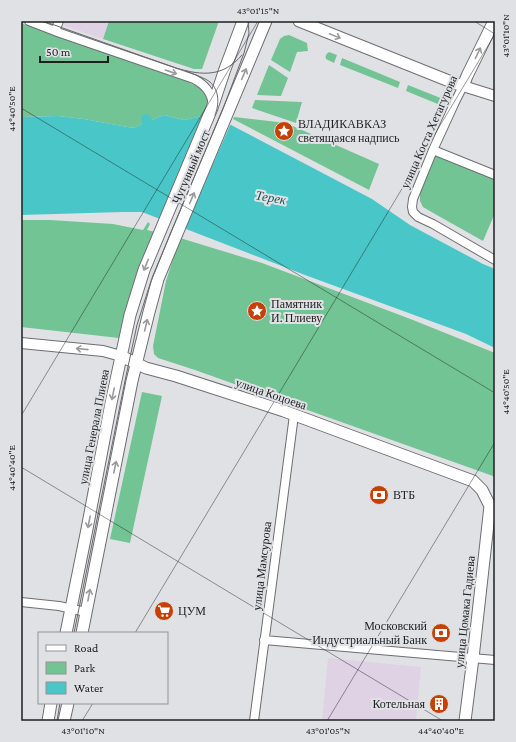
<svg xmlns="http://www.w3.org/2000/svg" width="516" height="742" viewBox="0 0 516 742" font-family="'Crimson Pro',serif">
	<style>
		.commercial { fill: #e0d2e5 }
		.green { fill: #72c494 }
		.water { fill: #49c7c8 }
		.pier { fill: #e0e1e5 }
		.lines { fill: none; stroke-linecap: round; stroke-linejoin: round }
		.canal { stroke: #49c7c8; stroke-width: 10 }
		.minor-casing { stroke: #6e6e72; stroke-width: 10 }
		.tertiary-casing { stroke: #6e6e72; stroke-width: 12 }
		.secondary-casing { stroke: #6e6e72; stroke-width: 13 }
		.minor { stroke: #fff; stroke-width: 8 }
		.tertiary { stroke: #fff; stroke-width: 10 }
		.secondary { stroke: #fff; stroke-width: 11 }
		.tram { stroke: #69696c; stroke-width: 1 }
		.oneway { stroke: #9a9a9b }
		.ticks { fill: none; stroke: #1f1f20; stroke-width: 1; stroke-opacity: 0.45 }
		.labels { text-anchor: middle; stroke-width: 4; stroke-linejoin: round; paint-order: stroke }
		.poi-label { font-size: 12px; fill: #1f1f20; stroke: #e0e1e5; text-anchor: start }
		.street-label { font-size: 12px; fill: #1f1f20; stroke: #e0e1e5 }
		.water-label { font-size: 13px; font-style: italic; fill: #1e5354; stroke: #e0e1e5 }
		.neatline { fill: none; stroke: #1f1f20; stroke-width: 1.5 }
		.ticks-label { font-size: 10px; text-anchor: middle; fill: #1f1f20 }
	</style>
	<rect width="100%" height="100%" fill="#e0e1e5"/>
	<path class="commercial" d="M63 21H109L103 39 65 26Z
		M328 658 421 667 416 721H322Z"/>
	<path class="green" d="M109 21H219L202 69H194L103 39Z
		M21 23 188 82 200 88 209 99 202 116 184 120 164 115 133 128 84 119 58 116 21 117Z
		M289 35 307 43 308 51 297 52 290 72 271 60 280 39 284 36Z
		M329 52 337 55 334 63 326 59C325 56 326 54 329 52Z
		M342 58 400 82 398 88 340 65Z
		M269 65 288 78 281 96 257 95Z
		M408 85 448 101 445 107 406 91Z
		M255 100 302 102 296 123 252 108Z
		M234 117 286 123 379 164 369 190 235 120 233 119Z
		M435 154 495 179V213L483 241 435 214 423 207 420 201V191Z
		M21 220H50L113 224 143 230 148 222 150 224 147 230 156 232 137 272 119 338 21 327Z
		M180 238 262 263 413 320 495 353V478L493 476 195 370 158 358 154 354 153 346 166 281Z
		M142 392 162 396 130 543 110 539Z"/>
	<path class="water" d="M164 115 184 120 202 116 231 125 372 199 410 225 483 264 495 269V348L466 334 305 275 142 212H123L21 215V117L58 116 84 119 133 128Z"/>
	<path class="pier" d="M204 114 231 123 184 230 159 221Z"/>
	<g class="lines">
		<path class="canal" d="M146 119 152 135"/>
		<g class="minor-casing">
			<path id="minor" d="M29 21 60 33 194 79C205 85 210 91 213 103
				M55 31 59 21
				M463 86 455 102 433 150 413 199 412 207 413 212 418 217 433 224 495 260
				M433 150 495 175
				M21 602 59 606 86 612
				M264 640 495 660
				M254 721 294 415"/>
		</g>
		<g class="tertiary-casing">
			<path id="tertiary" d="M463 86 495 96
				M21 343 103 351 121 356"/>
		</g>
		<g class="secondary-casing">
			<path id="secondary" d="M299 21 454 83 463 86 467 76 494 21
				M121 356 146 368 176 376 284 411 473 481 482 490 490 506 473 658 465 721
				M66 633 87 529 111 403 130 315 144 270 212 108 225 69 243 21
				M82 633 132 381 149 312 158 279 266 21
				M48 721 51 703
				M64 721 68 703"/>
		</g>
		<use href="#minor" class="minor"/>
		<use href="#tertiary" class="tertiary"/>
		<use href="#secondary" class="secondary"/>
		<path class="tram" d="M43 21 176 68C203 76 223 77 242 55
			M186 71C193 74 205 78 210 82 220 91 219 105 215 115
			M74 633 126 376 137 325 150 284 171 232 223 109 244 53 249 33 248 21
			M57 721 60 703"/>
	</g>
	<defs><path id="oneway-shaft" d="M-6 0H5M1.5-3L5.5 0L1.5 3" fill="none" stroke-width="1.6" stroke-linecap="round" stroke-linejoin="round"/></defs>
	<g class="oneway">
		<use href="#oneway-shaft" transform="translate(335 36) rotate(22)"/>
		<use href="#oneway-shaft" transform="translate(478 53) rotate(-64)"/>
		<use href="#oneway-shaft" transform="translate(171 72) rotate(19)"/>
		<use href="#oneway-shaft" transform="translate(244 74) rotate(-67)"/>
		<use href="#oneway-shaft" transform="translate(192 198) rotate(-67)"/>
		<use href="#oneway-shaft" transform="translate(146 265) rotate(112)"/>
		<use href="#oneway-shaft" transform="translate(146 325) rotate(-77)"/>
		<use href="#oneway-shaft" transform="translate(82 349) rotate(-174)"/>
		<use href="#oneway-shaft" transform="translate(113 394) rotate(102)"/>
		<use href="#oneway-shaft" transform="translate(115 467) rotate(-78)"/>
		<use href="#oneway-shaft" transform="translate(89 522) rotate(101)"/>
		<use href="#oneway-shaft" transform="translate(89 595) rotate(-79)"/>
	</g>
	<path class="ticks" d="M474 21 495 34M21 108 495 393M21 416 258 21M21 467 443 721M135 633 495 34M82 721 93 703M327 721 495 442"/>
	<defs>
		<g id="sight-disc" transform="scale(1)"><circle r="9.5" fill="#c64000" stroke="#e0e1e5"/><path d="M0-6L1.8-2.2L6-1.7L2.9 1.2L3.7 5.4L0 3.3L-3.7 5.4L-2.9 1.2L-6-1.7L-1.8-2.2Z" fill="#fff"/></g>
		<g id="bank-disc" transform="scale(1)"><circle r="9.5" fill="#c64000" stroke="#e0e1e5"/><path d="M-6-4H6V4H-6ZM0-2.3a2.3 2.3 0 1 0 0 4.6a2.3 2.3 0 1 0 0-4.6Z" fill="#fff"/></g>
		<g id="supermarket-disc" transform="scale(1)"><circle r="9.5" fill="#c64000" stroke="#e0e1e5"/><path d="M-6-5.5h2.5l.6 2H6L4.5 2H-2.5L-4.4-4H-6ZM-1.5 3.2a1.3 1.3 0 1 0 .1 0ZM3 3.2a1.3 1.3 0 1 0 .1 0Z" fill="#fff"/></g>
		<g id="building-disc" transform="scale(1)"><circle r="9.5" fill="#c64000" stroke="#e0e1e5"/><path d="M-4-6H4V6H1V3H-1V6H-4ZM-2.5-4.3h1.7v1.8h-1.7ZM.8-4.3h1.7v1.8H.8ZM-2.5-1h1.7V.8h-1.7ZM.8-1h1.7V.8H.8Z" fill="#fff"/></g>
	</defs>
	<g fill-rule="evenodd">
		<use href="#sight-disc" x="284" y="131"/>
		<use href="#sight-disc" x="257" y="311"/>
		<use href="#bank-disc" x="379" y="495"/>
		<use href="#supermarket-disc" x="164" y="611"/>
		<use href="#bank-disc" x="441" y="633"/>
		<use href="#building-disc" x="439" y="704"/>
	</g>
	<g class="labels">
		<g class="poi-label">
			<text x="298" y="128">ВЛАДИКАВКАЗ<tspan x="298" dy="14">светящаяся надпись</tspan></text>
			<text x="271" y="308">Памятник<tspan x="271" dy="14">И. Плиеву</tspan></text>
			<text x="393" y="499">ВТБ</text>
			<text x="178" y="615">ЦУМ</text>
			<text x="427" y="630" text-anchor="end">Московский<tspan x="427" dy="14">Индустриальный Банк</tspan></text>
			<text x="425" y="708" text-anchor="end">Котельная</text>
		</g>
		<g class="street-label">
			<text transform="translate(429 132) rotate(-66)" y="4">улица Коста Хетагурова</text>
			<text transform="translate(191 167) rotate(-67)" y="4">Чугунный мост</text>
			<text transform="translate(271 394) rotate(19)" y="4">улица Коцоева</text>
			<text transform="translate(94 427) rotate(-79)" y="4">улица Генерала Плиева</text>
			<text transform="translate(262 566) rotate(-83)" y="4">улица Мамсурова</text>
			<text transform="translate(465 612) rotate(-84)" y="4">улица Цомака Гадиева</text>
		</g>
		<g class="water-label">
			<text transform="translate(271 197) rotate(10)" y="5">Терек</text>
		</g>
	</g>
	<rect width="516" height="742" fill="none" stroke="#e0e1e5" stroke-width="44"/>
	<rect x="38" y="632" width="130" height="72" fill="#e0e1e5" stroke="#939396"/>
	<rect x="46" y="645" width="20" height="6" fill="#ffffff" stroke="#939396"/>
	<text x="74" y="652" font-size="12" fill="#1f1f20">Road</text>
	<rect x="46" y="662" width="20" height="12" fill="#72c494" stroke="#939396"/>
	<text x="74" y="672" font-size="12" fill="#1f1f20">Park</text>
	<rect x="46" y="682" width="20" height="12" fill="#49c7c8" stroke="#939396"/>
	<text x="74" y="692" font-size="12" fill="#1f1f20">Water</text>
	<path d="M40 56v6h68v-6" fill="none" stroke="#1f1f20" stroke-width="2"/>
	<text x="46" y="56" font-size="12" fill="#1f1f20" stroke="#e0e1e5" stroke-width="3" paint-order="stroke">50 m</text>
	<rect x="22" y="22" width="472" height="698" class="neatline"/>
	<g class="ticks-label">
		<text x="258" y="14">43°01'15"N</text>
		<text transform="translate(505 36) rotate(-90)" y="4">43°01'10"N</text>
		<text transform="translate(11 109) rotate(-90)" y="4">44°40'50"E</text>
		<text transform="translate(505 392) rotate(-90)" y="4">44°40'50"E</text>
		<text transform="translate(11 468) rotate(-90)" y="4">44°40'40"E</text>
		<text x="83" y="734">43°01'10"N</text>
		<text x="328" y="734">43°01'05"N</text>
		<text x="441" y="734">44°40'40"E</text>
	</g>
</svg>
